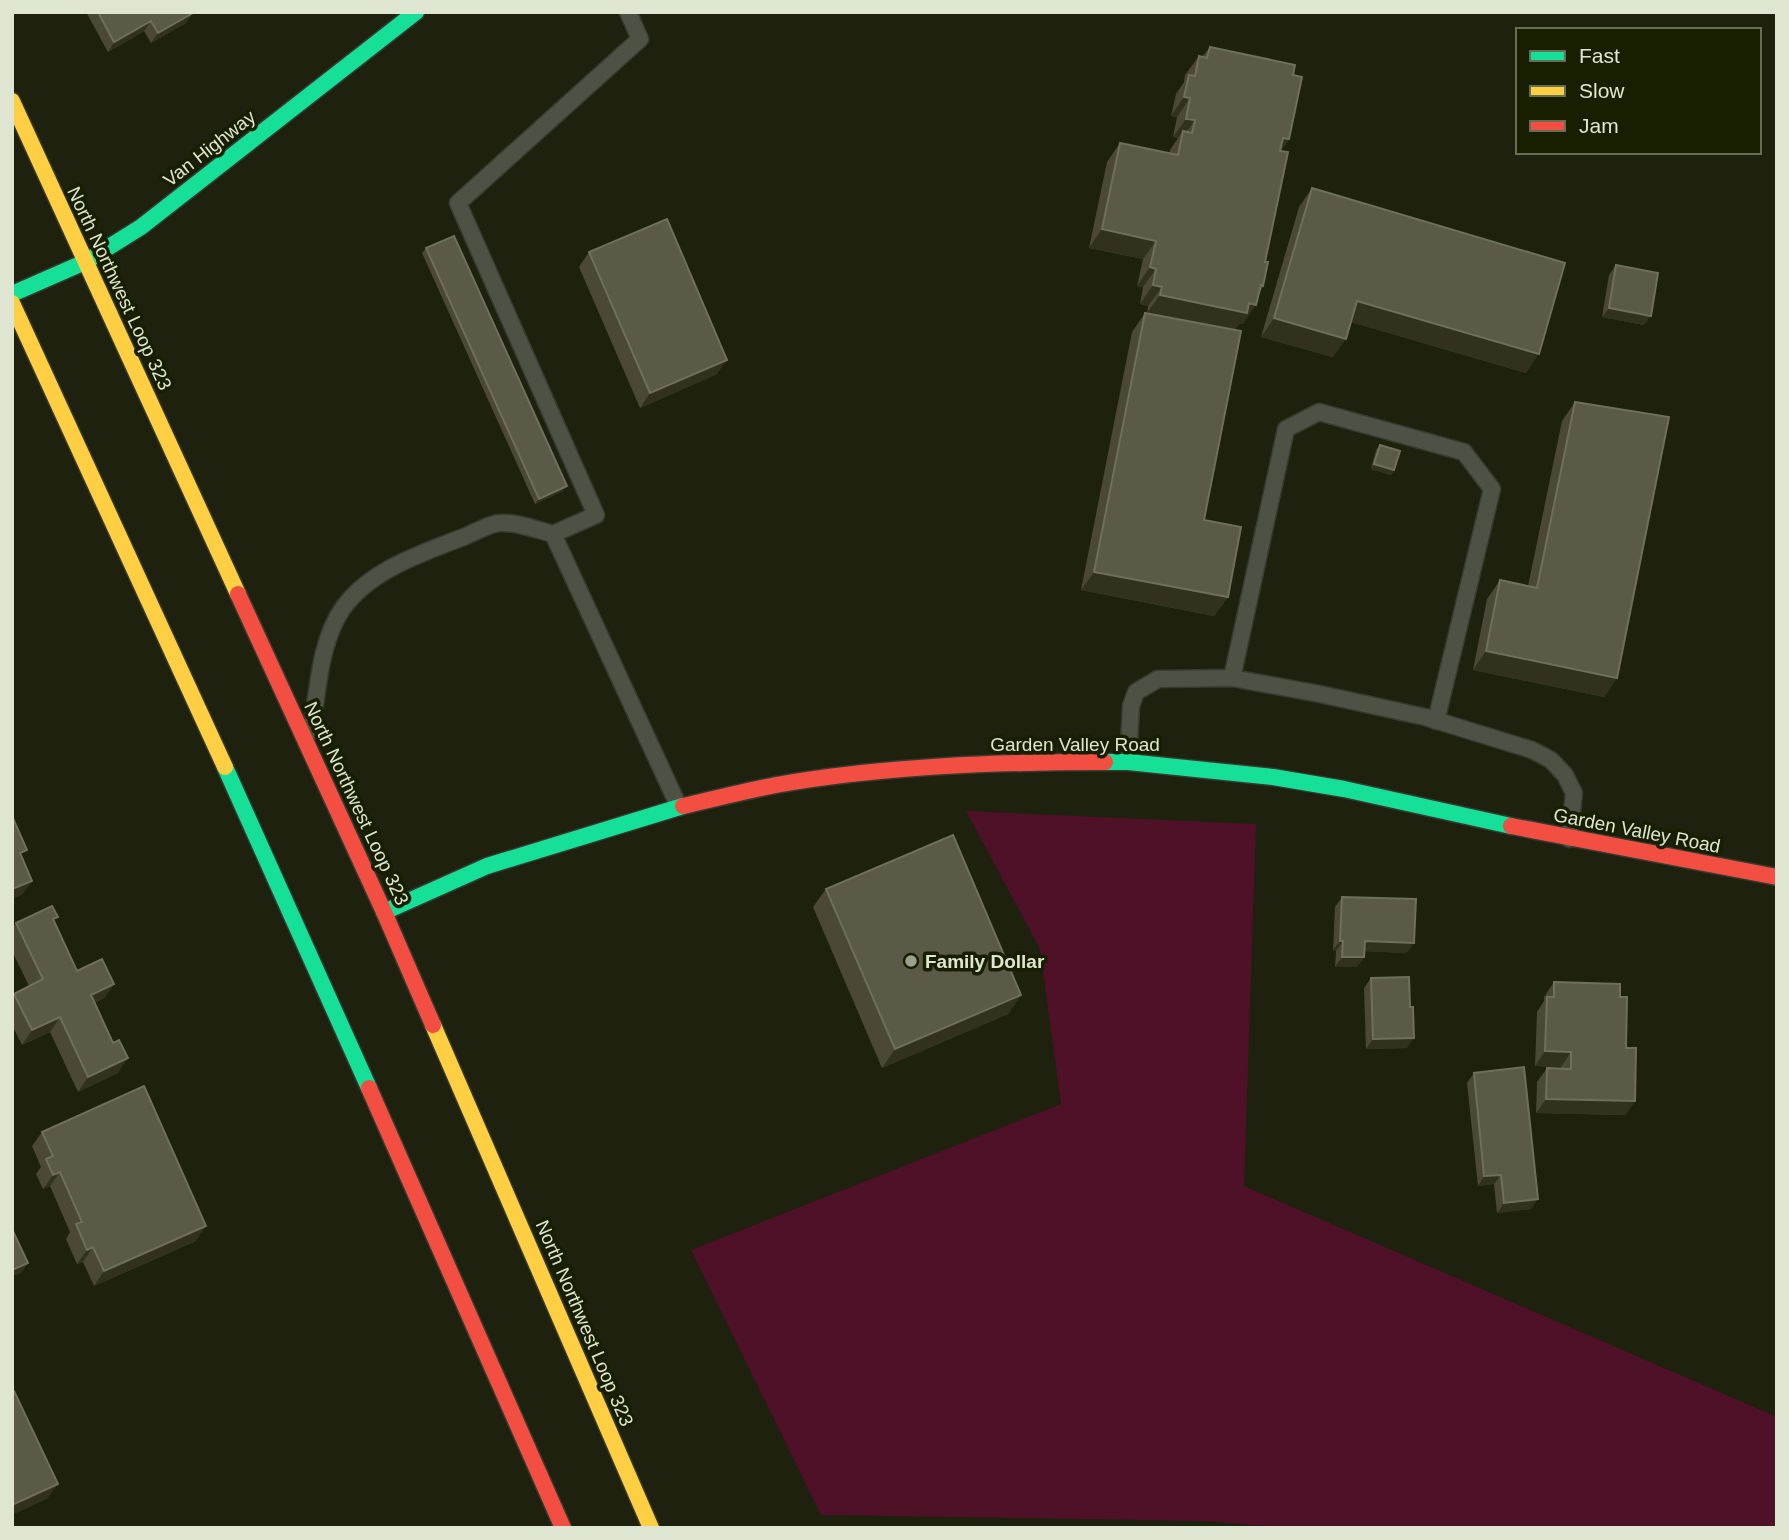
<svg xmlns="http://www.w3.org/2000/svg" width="1789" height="1540" viewBox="0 0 1789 1540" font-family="Arial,sans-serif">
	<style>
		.green { fill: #4e1127 }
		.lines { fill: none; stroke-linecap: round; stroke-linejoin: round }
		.lane-casing { stroke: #373a2e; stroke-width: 19 }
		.fast-casing { stroke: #373a2e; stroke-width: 19 }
		.slow-casing { stroke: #373a2e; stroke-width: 19 }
		.jam-casing { stroke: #373a2e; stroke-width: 19 }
		.lane { stroke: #4e5245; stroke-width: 16 }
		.fast { stroke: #16e098; stroke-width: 16 }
		.slow { stroke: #ffcf43; stroke-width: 16 }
		.jam { stroke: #f24e42; stroke-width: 16 }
		.wall { fill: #4b4837 }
		.shaded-wall { fill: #323120 }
		.building { fill: #5b5948; stroke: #6f6f5d; stroke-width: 2 }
		.poi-dot { fill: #9aa08c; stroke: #171f00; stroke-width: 2.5 }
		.labels { text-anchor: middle; stroke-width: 7; stroke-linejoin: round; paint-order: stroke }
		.street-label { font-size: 19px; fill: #dee5d0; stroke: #171f00 }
		.poi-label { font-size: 19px; font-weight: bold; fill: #dee5d0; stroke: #171f00; text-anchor: start }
	</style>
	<rect width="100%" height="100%" fill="#1d210e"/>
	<path class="green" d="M966 811 1256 824 1244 1186 1777 1417V1528H1289L1204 1521 821 1515 691 1250 1061 1104 1040 949Z"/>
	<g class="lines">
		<g class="lane-casing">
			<path id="lane" d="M628 12 640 39 458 203 596 515 553 534 679 807
				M1232 678 1286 429 1319 412 1464 452 1492 489 1436 721
				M311 732C318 693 319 642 343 608 371 569 423 553 466 536 476 532 490 523 501 523 517 522 537 530 553 534
				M1128 762 1131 706 1136 692 1158 679 1232 678 1320 694 1425 717 1532 750 1551 760 1565 775 1574 793 1569 839"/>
		</g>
		<g class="fast-casing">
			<path id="fast" d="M12 294 85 262 141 227 416 12
				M1105 762H1128L1273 777 1344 789 1511 826
				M225 767 369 1088
				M384 912 487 866 683 806"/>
		</g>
		<g class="slow-casing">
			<path id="slow" d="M12 101 238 594
				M12 303 225 767
				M433 1025 651 1528"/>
		</g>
		<g class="jam-casing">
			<path id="jam" d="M238 594 384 912 433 1025
				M683 806C714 799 745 791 776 785 884 766 996 762 1105 762
				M1511 826 1777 877
				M369 1088 563 1528"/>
		</g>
		<use href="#lane" class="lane"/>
		<use href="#fast" class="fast"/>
		<use href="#slow" class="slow"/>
		<use href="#jam" class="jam"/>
	</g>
	<path class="wall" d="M86 12H193L186 23 151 43 144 31 108 52Z
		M1210 47 1293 75 1289 139 1281 151 1265 262 1263 286 1243 324 1240 323 1235 330 1204 520 1228 597 1214 616 1081 590 1132 332 1145 313H1147L1148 306 1140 304 1143 287 1137 286 1143 259 1089 248 1107 162 1120 143 1169 154 1170 150 1178 138 1173 137 1177 117 1171 116 1176 94 1184 82 1185 75 1199 56 1202 57Z
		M1312 188 1526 373 1351 322 1333 357 1261 337 1299 207Z
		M426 248 563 491 535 504 422 253Z
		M589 252 717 374 640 408 579 267Z
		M1616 265 1644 325 1602 317 1609 275Z
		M1575 402 1617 678 1604 697 1473 670 1487 599 1500 580 1528 586 1562 421Z
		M1380 445 1394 470 1391 475 1371 469 1376 450Z
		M826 889 1021 995 1008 1014 882 1068 813 907Z
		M1342 897 1407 953 1364 951V957L1357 967H1335L1336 951 1333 950 1335 907Z
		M54 922 77 971 114 984 104 998 94 1003 118 1073 78 1092 50 1032 22 1045 12 1025V997L14 994 29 986 12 951V929L16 923Z
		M1371 978 1407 1048 1366 1049 1364 988Z
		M1554 982 1620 997 1626 1048 1635 1101 1625 1115 1536 1113 1537 1082 1547 1068H1561V1067L1535 1066 1537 1012 1544 1001V997Z
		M1474 1073 1531 1209 1497 1213 1494 1184 1478 1186 1467 1083Z
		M42 1132 196 1241 94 1286 83 1262 77 1264 66 1239 70 1232 50 1186 43 1189 36 1174 41 1167 32 1146Z"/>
	<path class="shaded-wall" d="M193 13 186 23 151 43 158 33Z
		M151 21 144 31 108 52 114 42Z
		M1184 97 1190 98 1177 117 1171 116Z
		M1186 119 1195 120 1181 139 1183 131 1178 138 1173 137Z
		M1283 138 1289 139 1276 158Z
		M1102 229 1156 241 1143 259 1089 248Z
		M1150 267 1156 269 1143 287 1137 286Z
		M1153 285 1162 287 1148 306 1140 304Z
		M1160 295 1249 303 1256 305 1243 324 1240 323 1234 332 1147 313Z
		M1357 301 1539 354 1526 373 1344 320Z
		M1609 308 1651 316 1644 325 1602 317Z
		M1274 318 1346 339 1333 357 1261 337Z
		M727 360 717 374 640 408 650 393Z
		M1374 464 1394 470 1391 475 1371 469Z
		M567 486 563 491 535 504 539 499Z
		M1094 572 1228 597 1214 616 1081 590Z
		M1486 651 1617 678 1604 697 1473 670Z
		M32 881 22 895 12 899V889Z
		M1340 941H1343L1336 951 1333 950Z
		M1365 941 1414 943 1407 953 1358 951Z
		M1342 957H1364L1357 967H1335Z
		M114 984 104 998 80 1009 91 995Z
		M1021 995 1008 1014 882 1068 895 1049Z
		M60 1017 50 1032 22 1045 32 1030Z
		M1414 1038 1407 1048 1366 1049 1373 1039Z
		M1545 1051 1571 1052 1561 1067 1535 1066Z
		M128 1058 118 1073 78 1092 88 1077Z
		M1546 1099 1635 1101 1625 1115 1536 1113Z
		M60 1172 50 1186 43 1189 53 1175Z
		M1501 1175 1494 1184 1478 1186 1484 1176Z
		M1538 1199 1531 1209 1497 1213 1504 1203Z
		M206 1226 196 1241 94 1286 104 1271Z
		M93 1247 83 1262 77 1264 87 1250Z
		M28 1263 21 1273 12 1276V1270Z
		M58 1484 47 1499 12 1515V1505Z"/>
	<path class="building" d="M98 12H193V13L158 33 151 21 114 42Z
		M1210 47 1295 65 1293 75 1302 77 1289 139 1283 138 1280 151 1288 152 1265 262H1268L1263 286 1261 285 1256 305 1249 303 1247 313 1160 295 1162 287 1153 285 1156 269 1150 267 1156 241 1102 229 1120 143 1178 155 1183 131 1192 133 1195 120 1186 119 1190 98 1184 97 1189 75 1195 76 1199 56 1207 58Z
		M1312 188 1565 263 1539 354 1357 301 1346 339 1274 318Z
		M667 219 727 360 650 393 589 252Z
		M454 236 567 486 539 499 426 248Z
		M1616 265 1658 273 1651 316 1609 308Z
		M1145 313 1241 331 1204 520 1241 527 1228 597 1094 572Z
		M1575 402 1669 417 1617 678 1486 651 1500 580 1537 588Z
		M1380 445 1400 451 1394 470 1374 464Z
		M12 816 27 850 20 853 32 881 12 889Z
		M953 835 1021 995 895 1049 826 889Z
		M1342 897 1416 899 1414 943 1365 941 1364 957H1342L1343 941H1340Z
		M52 906 58 917 53 919 77 971 102 959 114 984 91 995 113 1043 119 1040 128 1058 88 1077 60 1017 32 1030 14 994 43 979 16 923Z
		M1409 977 1410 1007H1413L1414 1038 1373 1039 1371 978Z
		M1554 982 1620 984V997H1627L1626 1048H1636L1635 1101 1546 1099 1547 1068 1571 1069V1052L1545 1051 1547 997H1554Z
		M1524 1067 1538 1199 1504 1203 1501 1175 1484 1176 1474 1073Z
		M144 1086 206 1226 104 1271 93 1247 87 1250 76 1224 82 1222 60 1172 53 1175 46 1159 53 1156 42 1132Z
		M12 1229 28 1263 12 1270Z
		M12 1391H14L58 1484 12 1505Z"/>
	<circle class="poi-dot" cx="911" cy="961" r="7"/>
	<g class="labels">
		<g class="street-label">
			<text transform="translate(209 148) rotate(-38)" y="7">Van Highway</text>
			<text transform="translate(120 288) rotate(65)" y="7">North Northwest Loop 323</text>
			<text x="1075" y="751">Garden Valley Road</text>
			<text transform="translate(357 803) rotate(65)" y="7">North Northwest Loop 323</text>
			<text transform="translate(1637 830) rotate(11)" y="7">Garden Valley Road</text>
			<text transform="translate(585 1323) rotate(67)" y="7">North Northwest Loop 323</text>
		</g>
		<g class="poi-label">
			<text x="925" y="968">Family Dollar</text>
		</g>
	</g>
	<rect width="1789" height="1540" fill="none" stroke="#dee5d0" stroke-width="28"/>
	<rect x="1516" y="28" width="245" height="126" fill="#171f00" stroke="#676e53" stroke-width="2"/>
	<rect x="1530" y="51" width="35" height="10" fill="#16e098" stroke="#676e53" stroke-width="2"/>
	<text x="1579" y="63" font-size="21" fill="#dee5d0">Fast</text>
	<rect x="1530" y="86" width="35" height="10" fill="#ffcf43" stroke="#676e53" stroke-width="2"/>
	<text x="1579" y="98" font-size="21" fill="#dee5d0">Slow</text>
	<rect x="1530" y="121" width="35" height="10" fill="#f24e42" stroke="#676e53" stroke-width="2"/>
	<text x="1579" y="133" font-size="21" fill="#dee5d0">Jam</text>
</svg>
